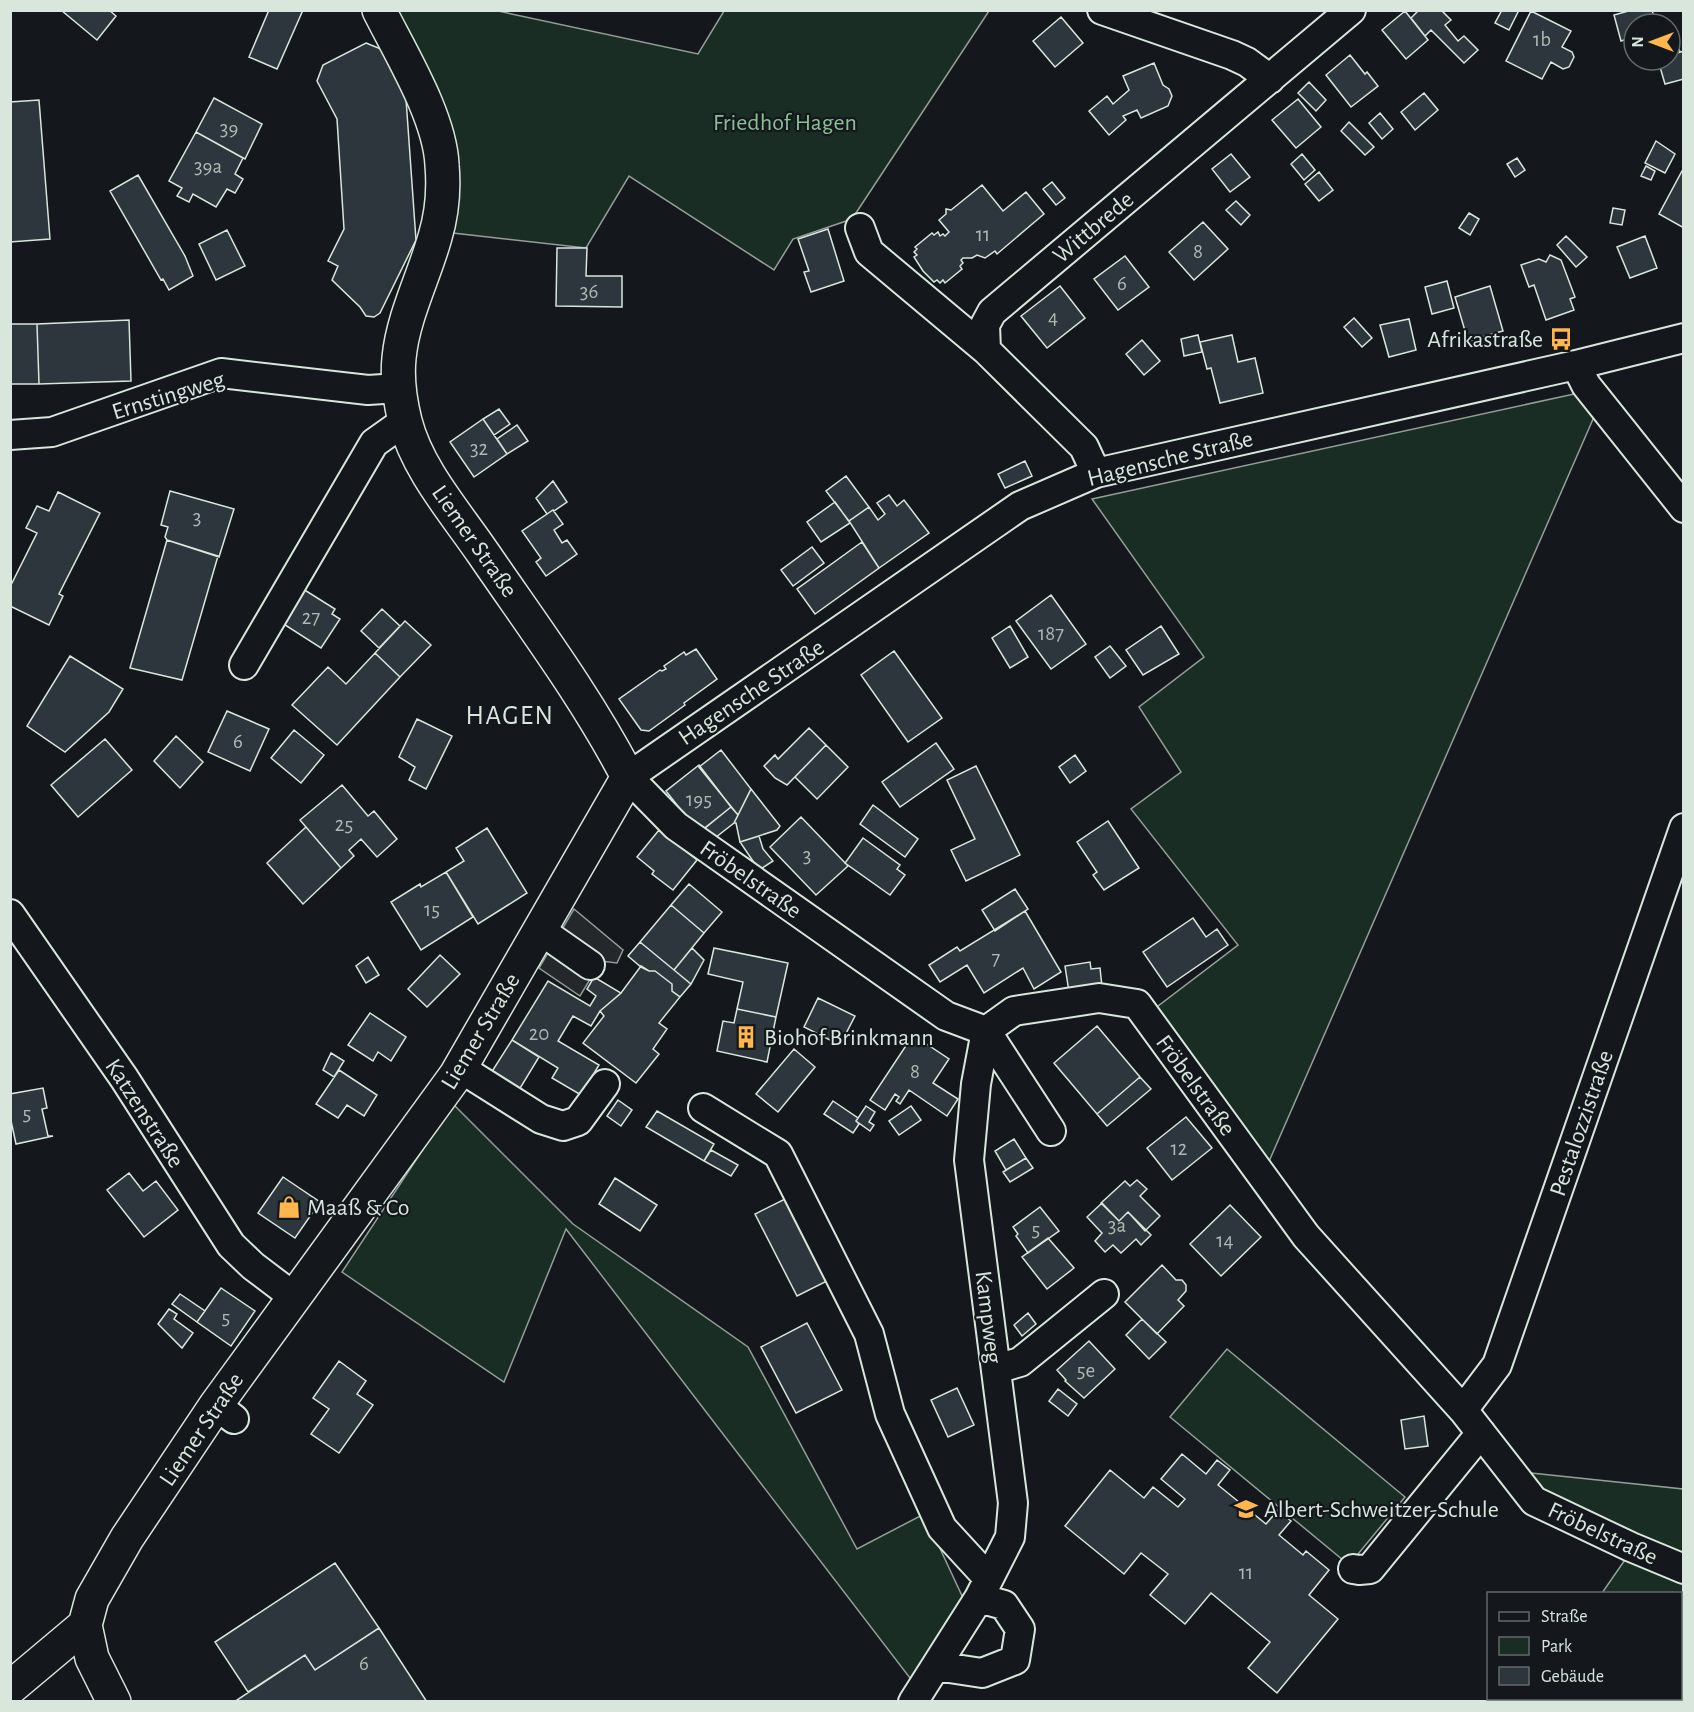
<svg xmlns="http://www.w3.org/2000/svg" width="1694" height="1712" viewBox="0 0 1694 1712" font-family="'Alegreya Sans',sans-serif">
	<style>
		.green { fill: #1a2d24; stroke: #939e99; stroke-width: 1.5 }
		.parking { fill: #24282b; stroke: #939e99; stroke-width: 1.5 }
		.building { fill: #2c363c; stroke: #d8e6dc; stroke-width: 1.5 }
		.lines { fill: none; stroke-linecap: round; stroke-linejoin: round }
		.minor-casing { stroke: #d8e6dc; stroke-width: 32 }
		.major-casing { stroke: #d8e6dc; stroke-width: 36 }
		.minor { stroke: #14181c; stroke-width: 28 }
		.major { stroke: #14181c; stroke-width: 33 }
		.labels { text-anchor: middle; stroke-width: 4.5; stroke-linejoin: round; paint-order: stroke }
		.number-label { font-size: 21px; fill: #adbab4 }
		.park-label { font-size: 24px; fill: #8ac095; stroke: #14181c }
		.street-label { font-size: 24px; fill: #d8e6dc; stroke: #14181c }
		.poi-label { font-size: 24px; fill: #d8e6dc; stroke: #14181c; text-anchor: start }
		.quarter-label { font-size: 27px; letter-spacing: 1.5px; fill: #d8e6dc; stroke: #14181c }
	</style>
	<rect width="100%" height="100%" fill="#14181c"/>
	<path class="green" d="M393 11H498L698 54 724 11H989L852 219 793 239 774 270 629 176 586 248 453 233 449 158Z
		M1574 394 1597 410 1267 1166 1141 1019 1238 945 1131 809 1181 772 1139 707 1204 657 1092 499Z
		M453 1104 573 1224 748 1347 857 1549 924 1514 963 1598 913 1682 566 1229 504 1382 342 1272Z
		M1227 1349 1405 1497 1349 1565 1170 1417Z
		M1522 1472 1683 1489V1561L1542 1496Z
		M1629 1554 1683 1577V1701L1528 1702 1530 1698H1680V1594L1602 1593Z"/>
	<path class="parking" d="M574 909 623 950 617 963 601 961 580 996 539 968Z"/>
	<path class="building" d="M61 10H109L116 16 97 40Z
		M269 10H303L277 69 249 57Z
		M1419 10H1441L1451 20 1445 25 1458 41 1464 36 1478 50 1464 63 1431 30 1425 36 1411 18Z
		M1502 10H1519L1509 30 1495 23Z
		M1632 10H1652L1656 24H1634V37L1621 41 1614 15Z
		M1405 11 1428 40 1406 59 1382 30Z
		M1531 11 1571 31 1562 47 1572 52 1574 57 1569 67 1563 69 1551 62 1542 79 1506 61Z
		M1061 17 1083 43 1055 67 1033 41Z
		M1670 27H1672L1680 52 1670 55Z
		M366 43 381 49 406 99 416 240 380 313 374 317 366 316 360 307 332 280 338 266 328 261 344 229 337 119 317 81 323 65Z
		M1684 51V79L1665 84 1658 60H1670V55Z
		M1350 55 1365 74 1367 72 1378 86 1351 107 1326 75Z
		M1154 63 1163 85 1169 89 1172 96 1168 106 1141 118 1137 110 1123 116 1126 120 1109 135 1089 111 1107 96 1113 104 1129 90 1123 76Z
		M1309 82 1326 100 1316 111 1298 93Z
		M1424 93 1438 110 1415 130 1401 112Z
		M214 98 262 124 245 159 196 132Z
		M1298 99 1321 127 1296 148 1272 120Z
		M39 100 50 239 10 242V102Z
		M1380 113 1393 129 1382 139 1369 123Z
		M1349 122 1374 147 1365 155 1341 131Z
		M196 132 243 158 235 174 243 179 235 193 227 189 216 207 193 194 189 202 177 196 182 188 169 181Z
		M1656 141 1675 154 1665 173 1645 163Z
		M1231 154 1250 177 1230 192 1212 169Z
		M1302 154 1315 170 1304 180 1291 164Z
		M1517 158 1525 170 1515 177 1507 164Z
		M1646 166 1655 171 1651 180 1641 176Z
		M1682 171 1684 172V228L1659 214Z
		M1319 172 1333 190 1319 201 1305 184Z
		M138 175 185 256 193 276 169 290 163 279 161 280 110 191Z
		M1052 182 1065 198 1056 205 1043 189Z
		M982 185 1003 211 1026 192 1044 214 997 254 995 251 985 258 977 255 972 258H963L961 260 963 263 960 266 962 269 945 283 943 280 940 283 937 280 934 282 923 271 914 257 917 255 914 252 917 249 915 247 932 233 934 235 938 232 940 236 943 234 945 236 949 232 939 220 946 214V209L951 210Z
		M1236 201 1250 215 1241 225 1226 210Z
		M1613 208 1625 210 1622 225 1610 223Z
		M1469 213 1479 219 1470 235 1459 228Z
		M1203 222 1228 249 1194 280 1169 252Z
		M828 229 844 281 811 292 804 272 809 271 798 239Z
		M227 230 245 266 216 280 199 244Z
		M1566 236 1587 257 1576 267 1557 245Z
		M1645 236 1657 268 1630 278 1617 247Z
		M557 248H587L586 276H622V307L556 306Z
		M1550 255 1561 260 1575 297 1570 299 1574 310 1546 320 1534 285 1529 287 1521 265 1539 259 1546 262Z
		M1125 256 1149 287 1118 310 1094 279Z
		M1447 281 1454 308 1432 314 1425 287Z
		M1060 286 1085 318 1047 348 1021 316Z
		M1490 286 1503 331 1468 341 1455 297Z
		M1354 318 1372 338 1362 347 1344 327Z
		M1409 319 1416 350 1389 357 1380 325Z
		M129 320 131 381 39 384 37 324Z
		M10 324H37L39 384H10Z
		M1198 335 1202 352 1184 356 1181 339Z
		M1232 335 1238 362 1255 358 1263 393 1220 403 1211 368 1207 369 1200 342Z
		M1142 340 1160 361 1144 375 1126 354Z
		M499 409 510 424 494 435 483 419Z
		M483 419 507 454 474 477 450 442Z
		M517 425 528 441 507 454 497 439Z
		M1025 461 1032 476 1005 488 998 474Z
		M846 476 869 507 849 521 826 491Z
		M553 481 567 502 554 511 553 510 547 514 536 498Z
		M170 491 234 509 219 557 167 540 165 537 168 527 161 525Z
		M58 492 100 513 59 594 63 596 49 625 10 606V587L37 533 26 528 37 506 49 511Z
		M889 495 897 506 904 500 929 533 879 568 849 521 869 507 878 520 885 514 877 503Z
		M835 502 850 523 821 542 807 522Z
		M553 510 563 524 554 530 562 543 567 540 577 554 546 576 536 562 541 558 522 531Z
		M167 540 218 556 182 680 130 668Z
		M862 542 879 568 815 614 797 589Z
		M812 547 824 563 793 586 781 570Z
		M303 589 335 609 332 614 340 619 321 648 282 623Z
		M1051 595 1086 644 1051 669 1016 621Z
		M382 609 400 626 379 648 361 631Z
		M405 621 431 645 400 677 375 653Z
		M1010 626 1028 657 1010 668 992 638Z
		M1161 626 1179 654 1143 675 1126 650Z
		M1110 646 1126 666 1110 678 1095 657Z
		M696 649 717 679 684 703 685 705 649 731 641 730 619 699 660 670 662 671 666 669 664 666 684 652 686 655Z
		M894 651 942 718 908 742 861 675Z
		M375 653 400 677 337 745 292 705 328 667 346 684Z
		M70 656 123 689 109 712 65 752 27 726Z
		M227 711 269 729 250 771 208 752Z
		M417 719 452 736 426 789 409 780 415 767 399 757Z
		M809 728 826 745 787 785 775 778 764 766 775 755 778 759Z
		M294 730 324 755 301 783 271 758Z
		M176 736 203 762 180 788 154 761Z
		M105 739 132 770 78 817 51 785Z
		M936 743 954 769 900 807 882 782Z
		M826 745 848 767 817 799 795 777Z
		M721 750 751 789 738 815 699 767Z
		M1075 755 1086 771 1070 783 1059 767Z
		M699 765 731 807 699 833 666 791Z
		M976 766 1020 855 966 881 951 850 975 839 947 780Z
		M342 785 368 816 374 811 397 839 377 857 361 839 349 850 354 856 341 868 300 820Z
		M751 789 780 826 777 830 740 842 736 823H734Z
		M873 805 918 839 905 857 860 824Z
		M731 807 738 815 734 823 711 841 702 830Z
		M801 817 848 866 816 895 770 847Z
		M1108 821 1139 868 1104 890 1093 875 1097 872 1077 842Z
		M306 827 341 868 303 904 267 863Z
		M487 828 527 893 478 924 446 872 464 861 456 848Z
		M659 830 697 860 673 890 652 874 654 871 637 857Z
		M759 836 763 849 773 861 759 870 740 842Z
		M863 838 900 865 897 869 905 875 890 895 845 863Z
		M446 872 473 917 421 950 391 902 420 884 421 887Z
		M689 884 722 912 704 933 671 905Z
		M1015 889 1028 909 995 931 982 910Z
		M671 905 704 933 674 970 640 942Z
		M1025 911 1061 972 1034 989 1023 968 984 993 967 965 940 982 929 965 957 947 960 951Z
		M1193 918 1206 937 1217 929 1228 945 1167 987 1143 952Z
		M640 942 691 984 680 997 672 991V984L655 971H649L641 967 628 956Z
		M692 948 704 960 691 984 674 970Z
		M714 948 788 963 776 1017 737 1009 743 982 708 974Z
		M440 955 460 974 427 1007 408 989Z
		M368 957 379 975 366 983 356 966Z
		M1090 962 1091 969 1100 968 1102 987 1069 992 1065 966Z
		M641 966 649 971H655L672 984V991L680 997 659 1023 667 1029 653 1049 659 1054 636 1083 583 1043 604 1016 600 1011 621 993Z
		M594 977 621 993 600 1011 591 1026 573 1016 558 1041 599 1065 581 1095 552 1078 558 1068 512 1040 548 981 590 1006 596 996 587 989Z
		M818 998 855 1016 840 1045 804 1027Z
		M737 1009 776 1017 767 1062 717 1051 723 1021 734 1023Z
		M370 1013 406 1037 391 1061 378 1052 373 1061 348 1045Z
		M1097 1026 1140 1077 1097 1114 1054 1063Z
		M913 1035 949 1059 933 1083 958 1099 947 1116 909 1090 900 1104 896 1101 899 1097 895 1094 885 1110 870 1100Z
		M512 1040 539 1057 519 1090 491 1073Z
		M794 1049 815 1067 778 1112 756 1094Z
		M331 1053 344 1061 334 1077 323 1070Z
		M339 1070 377 1095 364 1116 347 1105 338 1118 316 1104Z
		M1140 1077 1151 1089 1107 1126 1097 1114Z
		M43 1088 47 1108 42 1109 48 1136H53L16 1144 10 1116V1094Z
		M618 1100 632 1110 621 1126 607 1116Z
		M833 1101 858 1118 856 1121 859 1124 853 1133 824 1114Z
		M866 1106 875 1112 869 1122 874 1125 870 1131 856 1121Z
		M911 1106 921 1120 899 1135 889 1121Z
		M657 1111 714 1144 704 1161 646 1127Z
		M1186 1117 1212 1148 1172 1180 1147 1148Z
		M1014 1139 1026 1158 1006 1170 995 1151Z
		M711 1150 738 1165 731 1176 704 1161Z
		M1026 1158 1033 1168 1010 1182 1003 1172Z
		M129 1173 143 1191 156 1181 178 1210 144 1237 107 1190Z
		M283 1177 320 1202 295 1238 258 1213Z
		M615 1178 657 1205 640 1231 599 1204Z
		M1137 1180 1147 1189 1140 1196 1160 1216 1145 1231 1128 1212 1119 1221 1101 1203 1125 1181 1130 1186Z
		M787 1198 829 1280 797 1296 755 1214Z
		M1102 1203 1119 1221 1128 1212 1151 1235 1141 1245 1136 1239 1121 1253 1113 1245 1105 1252 1095 1241 1102 1233 1087 1217Z
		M1230 1205 1261 1237 1221 1276 1190 1244Z
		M1040 1207 1059 1231 1028 1253 1016 1236 1018 1234 1013 1227Z
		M1048 1238 1074 1268 1047 1289 1022 1257Z
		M1162 1265 1176 1280H1182L1186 1285V1291L1178 1300 1184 1306 1157 1334 1125 1302Z
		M221 1288 255 1311 231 1346 197 1322Z
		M180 1294 205 1311 197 1322 172 1304Z
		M169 1309 177 1314 174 1319 193 1333 182 1348 158 1324Z
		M1028 1313 1036 1324 1022 1336 1014 1325Z
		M1142 1319 1166 1342 1149 1359 1126 1335Z
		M807 1323 842 1390 796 1413 761 1347Z
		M1089 1341 1115 1369 1084 1398 1065 1381 1066 1380 1057 1370Z
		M339 1361 366 1381 357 1394 373 1405 339 1453 311 1434 329 1409 313 1398Z
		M957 1388 974 1425 948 1437 931 1400Z
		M1058 1389 1077 1404 1068 1416 1049 1401Z
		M1424 1416 1428 1446 1405 1449 1401 1420Z
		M1182 1454 1206 1474 1217 1460 1230 1470 1218 1485 1266 1524 1278 1510 1291 1521 1279 1535 1303 1555 1306 1551 1329 1570 1309 1595 1338 1619 1277 1693 1248 1668 1270 1642 1211 1593 1185 1624 1150 1595 1168 1574 1141 1553 1124 1574 1065 1526 1110 1470 1144 1498 1153 1487 1178 1507 1185 1499 1161 1479Z
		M335 1563 379 1628 315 1670 305 1655 248 1692 215 1642Z
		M379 1628 427 1702H234L305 1655 315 1670Z"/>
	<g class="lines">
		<g class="minor-casing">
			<path id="minor" d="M1102 10 1232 55 1247 62 1270 79
				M860 228 869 252 986 350
				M1684 338 1576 365 1096 473 1020 506 628 777 676 826 946 1016 986 1031 1014 1011 1099 998 1137 1004 1306 1236 1463 1410 1534 1501 1631 1547 1684 1569
				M1576 365 1586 385 1684 508
				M10 435 52 432 221 373 368 390 399 388
				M1096 473 1084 447 986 350 985 325 992 312 1351 10
				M244 665 374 443 405 421
				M10 914 124 1078 231 1245 253 1266 294 1297
				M540 930 590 965
				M986 1031 1051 1131
				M460 1068 541 1119 563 1126 578 1121 605 1084
				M703 1108 778 1154 869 1334 890 1414 942 1528 988 1578
				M996 1369 1020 1362 1104 1294
				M216 1405 234 1419
				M1463 1410 1497 1365 1684 828
				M1353 1569 1359 1570 1370 1569 1481 1433
				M936 1666 982 1673 1015 1660 1020 1629 1004 1605 979 1598
				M913 1702 979 1598 1010 1537 1013 1503 969 1160 976 1084 986 1031"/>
		</g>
		<g class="major-casing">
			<path id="major" d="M10 1688 85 1625
				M114 1702 92 1658 85 1625 92 1599 127 1538 216 1405 456 1075 628 777C587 698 533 626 483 553 455 512 417 469 405 421 400 401 397 378 399 358 403 316 424 277 435 237 442 214 444 188 442 165 440 117 401 54 379 10"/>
		</g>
		<use href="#minor" class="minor"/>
		<use href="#major" class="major"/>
	</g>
	<defs>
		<g id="bus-bare" transform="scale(1.8)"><path d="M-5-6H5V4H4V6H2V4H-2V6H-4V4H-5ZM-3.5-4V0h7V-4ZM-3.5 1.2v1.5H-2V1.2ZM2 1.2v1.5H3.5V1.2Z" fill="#ffb74d" stroke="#14181c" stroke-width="2.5" paint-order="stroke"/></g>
		<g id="building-bare" transform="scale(1.8)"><path d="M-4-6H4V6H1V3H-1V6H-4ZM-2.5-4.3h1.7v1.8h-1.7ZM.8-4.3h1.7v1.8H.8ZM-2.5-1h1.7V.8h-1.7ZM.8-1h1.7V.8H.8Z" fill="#ffb74d" stroke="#14181c" stroke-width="2.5" paint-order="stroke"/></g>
		<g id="shop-bare" transform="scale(1.8)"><path d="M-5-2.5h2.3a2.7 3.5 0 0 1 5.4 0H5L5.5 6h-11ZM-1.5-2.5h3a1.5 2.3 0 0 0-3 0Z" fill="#ffb74d" stroke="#14181c" stroke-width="2.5" paint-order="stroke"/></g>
		<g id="school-bare" transform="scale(1.8)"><path d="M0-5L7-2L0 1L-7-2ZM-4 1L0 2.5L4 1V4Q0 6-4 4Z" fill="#ffb74d" stroke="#14181c" stroke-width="2.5" paint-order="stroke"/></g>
	</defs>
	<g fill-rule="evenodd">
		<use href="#bus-bare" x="1561" y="339"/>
		<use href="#building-bare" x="746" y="1037"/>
		<use href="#shop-bare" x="289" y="1207"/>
		<use href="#school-bare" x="1246" y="1509"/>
	</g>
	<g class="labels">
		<g class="number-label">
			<text x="1542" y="46">1b</text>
			<text x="229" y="135">39</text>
			<text x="208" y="173">39a</text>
			<text x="983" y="241">11</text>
			<text x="1198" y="258">8</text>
			<text x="1122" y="290">6</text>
			<text x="589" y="298">36</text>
			<text x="1053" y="324">4</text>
			<text x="479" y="455">32</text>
			<text x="197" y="524">3</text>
			<text x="311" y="624">27</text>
			<text x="1051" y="640">187</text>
			<text x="238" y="748">6</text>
			<text x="699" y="806">195</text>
			<text x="344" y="831">25</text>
			<text x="807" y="862">3</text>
			<text x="432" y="916">15</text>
			<text x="996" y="965">7</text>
			<text x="539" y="1040">20</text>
			<text x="915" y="1078">8</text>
			<text x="27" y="1120">5</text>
			<text x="1179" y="1155">12</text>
			<text x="1117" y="1232">3a</text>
			<text x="1036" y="1236">5</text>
			<text x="1225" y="1247">14</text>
			<text x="226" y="1324">5</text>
			<text x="1086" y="1377">5e</text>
			<text x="1246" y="1579">11</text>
			<text x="364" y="1670">6</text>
		</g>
		<g class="park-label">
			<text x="785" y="130">Friedhof Hagen</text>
		</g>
		<g class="street-label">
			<text transform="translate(1093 227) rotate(-40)" y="8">Wittbrede</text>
			<text transform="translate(168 395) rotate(-17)" y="8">Ernstingweg</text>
			<text transform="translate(1170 458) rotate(-14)" y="8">Hagensche Straße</text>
			<text transform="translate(475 541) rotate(55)" y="8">Liemer Straße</text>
			<text transform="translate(751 692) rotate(-34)" y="8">Hagensche Straße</text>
			<text transform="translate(751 879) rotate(35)" y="8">Fröbelstraße</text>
			<text transform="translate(480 1031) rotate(-59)" y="8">Liemer Straße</text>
			<text transform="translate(1196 1085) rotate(54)" y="8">Fröbelstraße</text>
			<text transform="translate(145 1113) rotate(57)" y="8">Katzenstraße</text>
			<text transform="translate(1581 1123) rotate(-71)" y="8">Pestalozzistraße</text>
			<text transform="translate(989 1317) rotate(83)" y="8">Kampweg</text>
			<text transform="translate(201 1429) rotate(-56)" y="8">Liemer Straße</text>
			<text transform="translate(1603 1533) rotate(25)" y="8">Fröbelstraße</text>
		</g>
		<g class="poi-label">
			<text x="1543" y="347" text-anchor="end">Afrikastraße</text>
			<text x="764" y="1045">Biohof Brinkmann</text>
			<text x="307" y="1215">Maaß &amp; Co</text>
			<text x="1264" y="1517">Albert-Schweitzer-Schule</text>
		</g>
		<g class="quarter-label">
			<text x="510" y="724">HAGEN</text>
		</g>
	</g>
	<rect width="1694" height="1712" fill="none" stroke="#d8e6dc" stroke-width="24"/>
	<rect x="1487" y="1592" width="195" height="108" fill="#14181c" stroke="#626a69" stroke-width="1.5"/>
	<rect x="1499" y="1612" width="30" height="9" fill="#14181c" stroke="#626a69" stroke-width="1.5"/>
	<text x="1541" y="1622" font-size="18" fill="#d8e6dc">Straße</text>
	<rect x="1499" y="1637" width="30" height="18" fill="#1a2d24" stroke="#626a69" stroke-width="1.5"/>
	<text x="1541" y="1652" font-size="18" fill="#d8e6dc">Park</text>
	<rect x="1499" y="1667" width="30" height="18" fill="#2c363c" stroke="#626a69" stroke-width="1.5"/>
	<text x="1541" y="1682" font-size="18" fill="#d8e6dc">Gebäude</text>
	<g transform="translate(1652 42) rotate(270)"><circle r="28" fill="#14181c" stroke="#626a69" stroke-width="1.5"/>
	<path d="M0-4.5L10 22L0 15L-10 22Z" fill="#ffb74d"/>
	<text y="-9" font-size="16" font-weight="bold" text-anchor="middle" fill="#d8e6dc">N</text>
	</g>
</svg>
